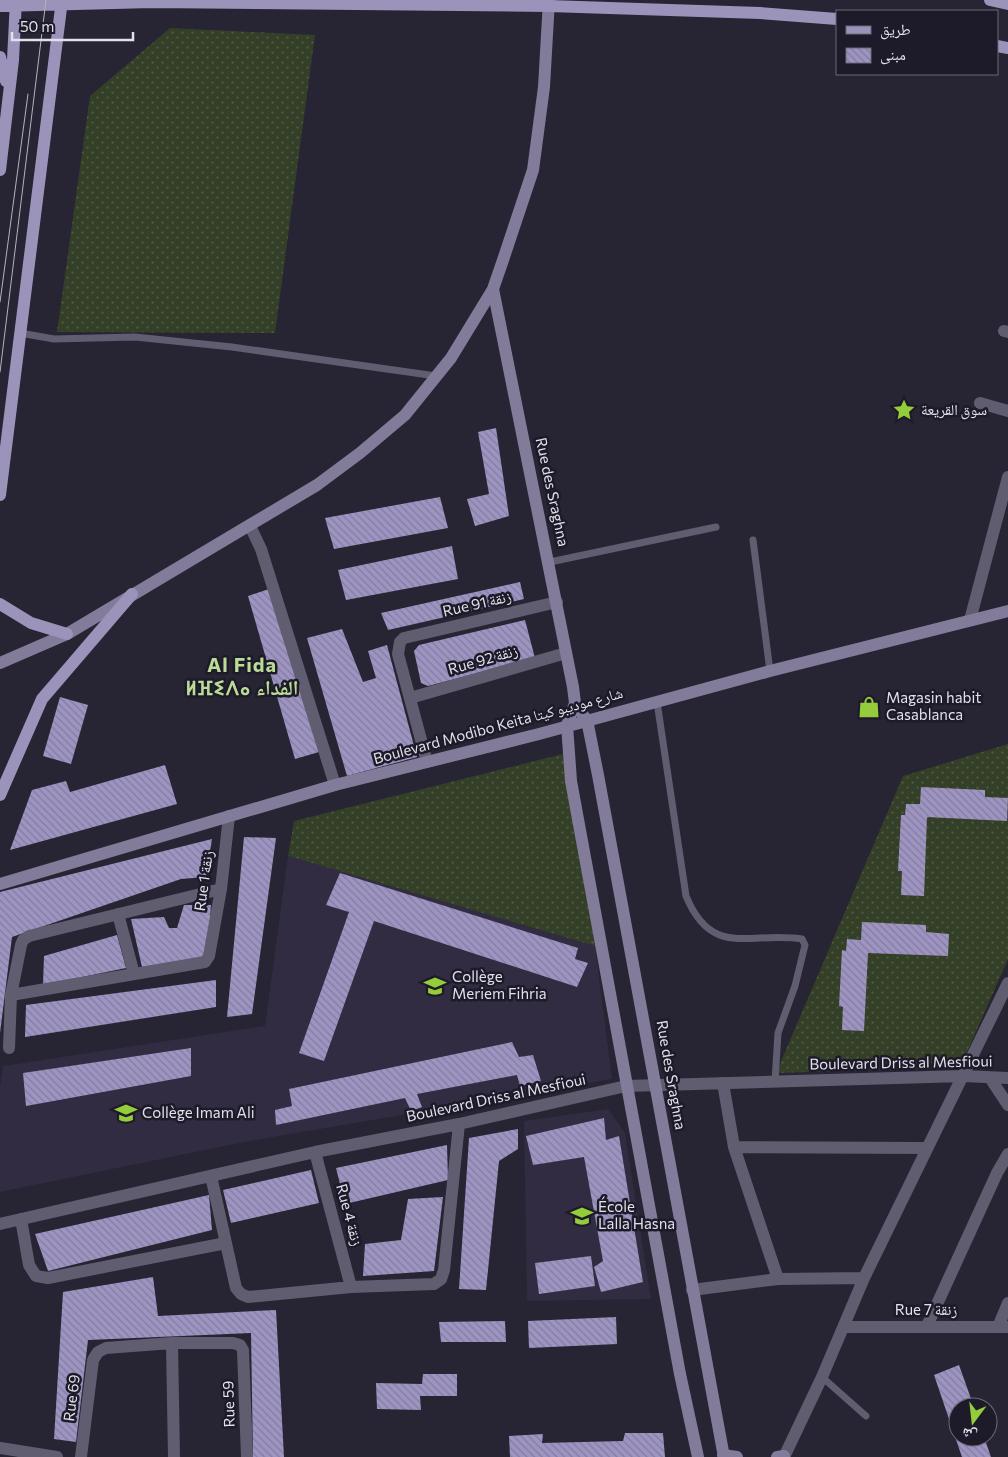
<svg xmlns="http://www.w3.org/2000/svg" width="1008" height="1457" viewBox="0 0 1008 1457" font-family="Commissioner,'Noto Naskh Arabic','Noto Sans Tifinagh',sans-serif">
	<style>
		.built { fill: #312c41 }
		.grass { fill: url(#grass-dots) }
		.building { fill: url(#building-back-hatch) }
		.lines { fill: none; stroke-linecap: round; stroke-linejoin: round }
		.lane { stroke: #615d70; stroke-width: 7 }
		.street { stroke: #615d70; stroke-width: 12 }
		.secondary { stroke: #827c9a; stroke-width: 12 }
		.primary { stroke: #9b93ba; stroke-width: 12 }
		.tram { stroke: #b5b3bf; stroke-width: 1 }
		.labels { text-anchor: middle; stroke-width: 5; stroke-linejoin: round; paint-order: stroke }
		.poi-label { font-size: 15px; fill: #e2e0eb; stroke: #1d1a29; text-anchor: start }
		.street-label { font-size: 15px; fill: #e2e0eb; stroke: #1d1a29 }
		.district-label { font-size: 20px; font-weight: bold; letter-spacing: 1px; fill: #bbdc96; stroke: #1d1a29 }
	</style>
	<defs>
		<pattern id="grass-dots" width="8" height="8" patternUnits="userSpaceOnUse" patternTransform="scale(1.25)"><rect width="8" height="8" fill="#343f27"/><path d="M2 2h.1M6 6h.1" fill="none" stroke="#515a46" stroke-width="1.8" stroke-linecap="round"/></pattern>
		<pattern id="building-back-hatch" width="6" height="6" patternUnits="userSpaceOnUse" patternTransform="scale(1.25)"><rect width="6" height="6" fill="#9e94c2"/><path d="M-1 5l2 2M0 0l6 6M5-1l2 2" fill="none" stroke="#837c9d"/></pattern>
	</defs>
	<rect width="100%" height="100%" fill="#272433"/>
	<path class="built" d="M288 856 595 946 612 1079 249 1141 0 1192V1086L3 1066 265 1026Z
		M608 1109 625 1133 651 1299 527 1301 524 1121Z"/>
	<path class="grass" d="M170 28 315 35 275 333 57 332 90 96Z
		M1008 744V959L960 1068 776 1073 903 776Z
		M563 754 595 946 288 856 294 821Z"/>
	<path class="building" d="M496 428 509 516 475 526 467 499 489 494 478 432Z
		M440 497 448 528 334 549 325 518Z
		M452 546 458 579 346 600 338 570Z
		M520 582 524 599 388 630 381 613Z
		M269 589 319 752 295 759 248 596Z
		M525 620 535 658 428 686 421 683 414 651 419 645Z
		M342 629 363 682 376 678 368 651 387 645 417 757 347 776 307 638Z
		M60 697 88 705 71 764 43 756Z
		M165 765 177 804 10 850 32 790 66 781 70 792Z
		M921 787 985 790V797L1008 798 1007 821 927 817 924 896 901 895 902 871H898L901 815H905L906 804H920Z
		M244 837 276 838 252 1014 227 1017Z
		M212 839 206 877 181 879 12 937 0 1033V892Z
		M340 873 578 948 575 959 588 963 577 987 374 921 324 1061 299 1053 349 912 326 905Z
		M184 905H211L207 959 142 967 131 919 164 917 169 928H177Z
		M862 922 926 925V932L949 934 948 956 868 953 864 1031 842 1030 843 1007 839 1006 842 950 846 951 847 939 861 940Z
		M117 935 126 968 43 985 44 956Z
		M216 980V1007L25 1037 26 1005Z
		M512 1042 519 1057 533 1055 541 1081 520 1086 517 1075 417 1094 422 1107 411 1111 405 1098 276 1125 275 1110 292 1106 289 1089Z
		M191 1048V1076L26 1106 23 1073Z
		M604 1118 606 1140 619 1136 643 1282 601 1292 594 1267 603 1261 584 1157 533 1165 526 1136Z
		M518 1129V1149L499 1161 486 1290 459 1289 469 1138Z
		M447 1145 448 1180 345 1204 336 1168Z
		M311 1170 319 1203 231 1223 223 1190Z
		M209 1195 212 1230 48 1271 35 1234Z
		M443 1197 434 1271 363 1276 365 1244 401 1240 408 1199Z
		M591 1256 595 1286 539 1294 535 1263Z
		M153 1277 158 1316 276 1310 284 1457H253L251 1333 88 1340 76 1442 54 1439 63 1292Z
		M616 1317 617 1344 529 1348 528 1321Z
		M505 1321 506 1342H441L439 1322Z
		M959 1365 974 1407H958V1437H984L991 1457H962L934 1375Z
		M423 1374H457V1396H420L421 1410 377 1409 376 1383 422 1384Z
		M625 1433H663L665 1457H510L509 1436 543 1434 542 1443 623 1441Z"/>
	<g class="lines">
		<path class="lane" d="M20 333 54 339 135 337 232 347 436 376
			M753 540 770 671
			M550 562 716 527
			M657 702 686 896C712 959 750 931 802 939L805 945 795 986 778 1033 775 1081
			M822 1377 866 1416"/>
		<path class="street" d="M1004 331 1008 332
			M980 403 1008 411
			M250 526 261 549 335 785
			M970 620 1008 477
			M410 698 566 653
			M427 762 398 654 400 642 404 638 557 602
			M221 889 29 936 23 940 21 945 11 995 205 962 209 956 221 889 229 816
			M118 914 134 974
			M9 1048 11 995
			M990 1078 1008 1105
			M723 1083 734 1147 778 1279
			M734 1147 926 1148
			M315 1152 351 1287
			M211 1176 236 1288 241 1294 248 1297 351 1287 434 1284 441 1279 444 1270 459 1124
			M21 1219 29 1265 36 1276 48 1278 226 1243
			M0 1224 315 1152 459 1124 626 1086 963 1076 1008 1078
			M692 1290 778 1279 864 1278
			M927 1326 997 1173 1008 1154
			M844 1327H1008
			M998 1327 1008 1303
			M172 1343 174 1457
			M0 1448 57 1457
			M81 1457 93 1360 98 1352 106 1348 172 1343H233L240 1345 243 1350 247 1457
			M784 1457 822 1377 864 1278 1008 983"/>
		<path class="secondary" d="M493 289 573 687 575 703 567 725 571 781 680 1374 698 1457
			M0 663 67 634 317 485 360 453 405 415 451 358 493 289 503 260 533 170 544 87 549 0
			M582 714 587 720 598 775 724 1457
			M0 884 335 785 539 734 770 671 1008 611
			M723 1455 737 1457
			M777 1457 784 1456"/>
		<path class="primary" d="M990 0 1008 4
			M0 6 152 2 549 6 760 13 837 19
			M997 46 1008 48
			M0 57 6 81
			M0 170 13 60 16 0
			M0 495 62 0
			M0 604 31 623 67 634
			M0 795 42 699 132 594"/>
		<path class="tram" d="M0 302 28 94
			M0 372 46 0"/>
	</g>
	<defs>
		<g id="sight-bare" transform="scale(1.725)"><path d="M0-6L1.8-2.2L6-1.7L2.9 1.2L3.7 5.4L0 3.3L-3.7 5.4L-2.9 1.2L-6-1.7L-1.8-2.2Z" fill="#94cc3c" stroke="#1d1a29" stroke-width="2.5" paint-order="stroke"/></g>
		<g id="shop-bare" transform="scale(1.725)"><path d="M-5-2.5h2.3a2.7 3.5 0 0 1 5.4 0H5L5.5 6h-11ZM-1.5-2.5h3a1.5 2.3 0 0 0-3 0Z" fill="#94cc3c" stroke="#1d1a29" stroke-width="2.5" paint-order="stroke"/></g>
		<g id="school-bare" transform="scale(1.725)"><path d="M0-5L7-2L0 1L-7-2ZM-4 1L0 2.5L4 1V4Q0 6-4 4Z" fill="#94cc3c" stroke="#1d1a29" stroke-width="2.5" paint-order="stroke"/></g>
	</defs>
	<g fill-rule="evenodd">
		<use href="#sight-bare" x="904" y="410"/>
		<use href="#shop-bare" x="869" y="707"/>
		<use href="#school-bare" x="435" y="986"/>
		<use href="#school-bare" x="126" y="1113"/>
		<use href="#school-bare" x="582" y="1216"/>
	</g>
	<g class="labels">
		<g class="poi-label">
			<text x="921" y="415">سوق القريعة</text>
			<text x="886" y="703">Magasin habit<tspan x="886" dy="17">Casablanca</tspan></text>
			<text x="452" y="982">Collège<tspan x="452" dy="17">Meriem Fihria</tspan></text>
			<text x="142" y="1118">Collège Imam Ali</text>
			<text x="598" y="1212">École<tspan x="598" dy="17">Lalla Hasna</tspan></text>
		</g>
		<g class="street-label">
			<text transform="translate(552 492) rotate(78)" y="5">Rue des Sraghna</text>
			<text transform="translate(477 604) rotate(-13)" y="5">Rue 91 زنقة</text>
			<text transform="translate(483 660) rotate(-16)" y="5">Rue 92 زنقة</text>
			<text transform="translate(498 726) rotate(-15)" y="5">Boulevard Modibo Keita شارع موديبو كيتا</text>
			<text transform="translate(204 881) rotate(-82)" y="5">Rue 1 زنقة</text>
			<text transform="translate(901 1063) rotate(-1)" y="5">Boulevard Driss al Mesfioui</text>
			<text transform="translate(671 1075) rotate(80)" y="5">Rue des Sraghna</text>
			<text transform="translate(496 1098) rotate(-12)" y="5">Boulevard Driss al Mesfioui</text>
			<text transform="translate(349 1215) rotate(75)" y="5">Rue 4 زنقة</text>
			<text x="926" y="1315">Rue 7 زنقة</text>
			<text transform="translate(72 1398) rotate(-83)" y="5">Rue 69</text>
			<text transform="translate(229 1404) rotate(-92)" y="5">Rue 59</text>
		</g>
		<g class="district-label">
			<text x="242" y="672">Al Fida<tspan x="242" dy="23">ⵍⴼⵉⴷⴰ الفداء</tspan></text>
		</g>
	</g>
	<rect x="836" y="10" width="162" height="65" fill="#1d1a29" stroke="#6c6977"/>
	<rect x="846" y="26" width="25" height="8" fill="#9b93ba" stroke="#6c6977"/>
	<text x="880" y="35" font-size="15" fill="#e2e0eb">طريق</text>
	<rect x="846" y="48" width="25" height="15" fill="url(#building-back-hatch)" stroke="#6c6977"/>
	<text x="880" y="60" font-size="15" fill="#e2e0eb">مبنى</text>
	<g transform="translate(973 1422) rotate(195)"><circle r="24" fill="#1d1a29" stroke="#6c6977"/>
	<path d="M0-4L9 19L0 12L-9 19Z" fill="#94cc3c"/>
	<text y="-8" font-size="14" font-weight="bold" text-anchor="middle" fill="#e2e0eb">ش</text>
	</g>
	<path d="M12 32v8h121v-8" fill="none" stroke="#e2e0eb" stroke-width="2.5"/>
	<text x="20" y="32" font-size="15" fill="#e2e0eb" stroke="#1d1a29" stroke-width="4" paint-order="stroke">50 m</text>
</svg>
